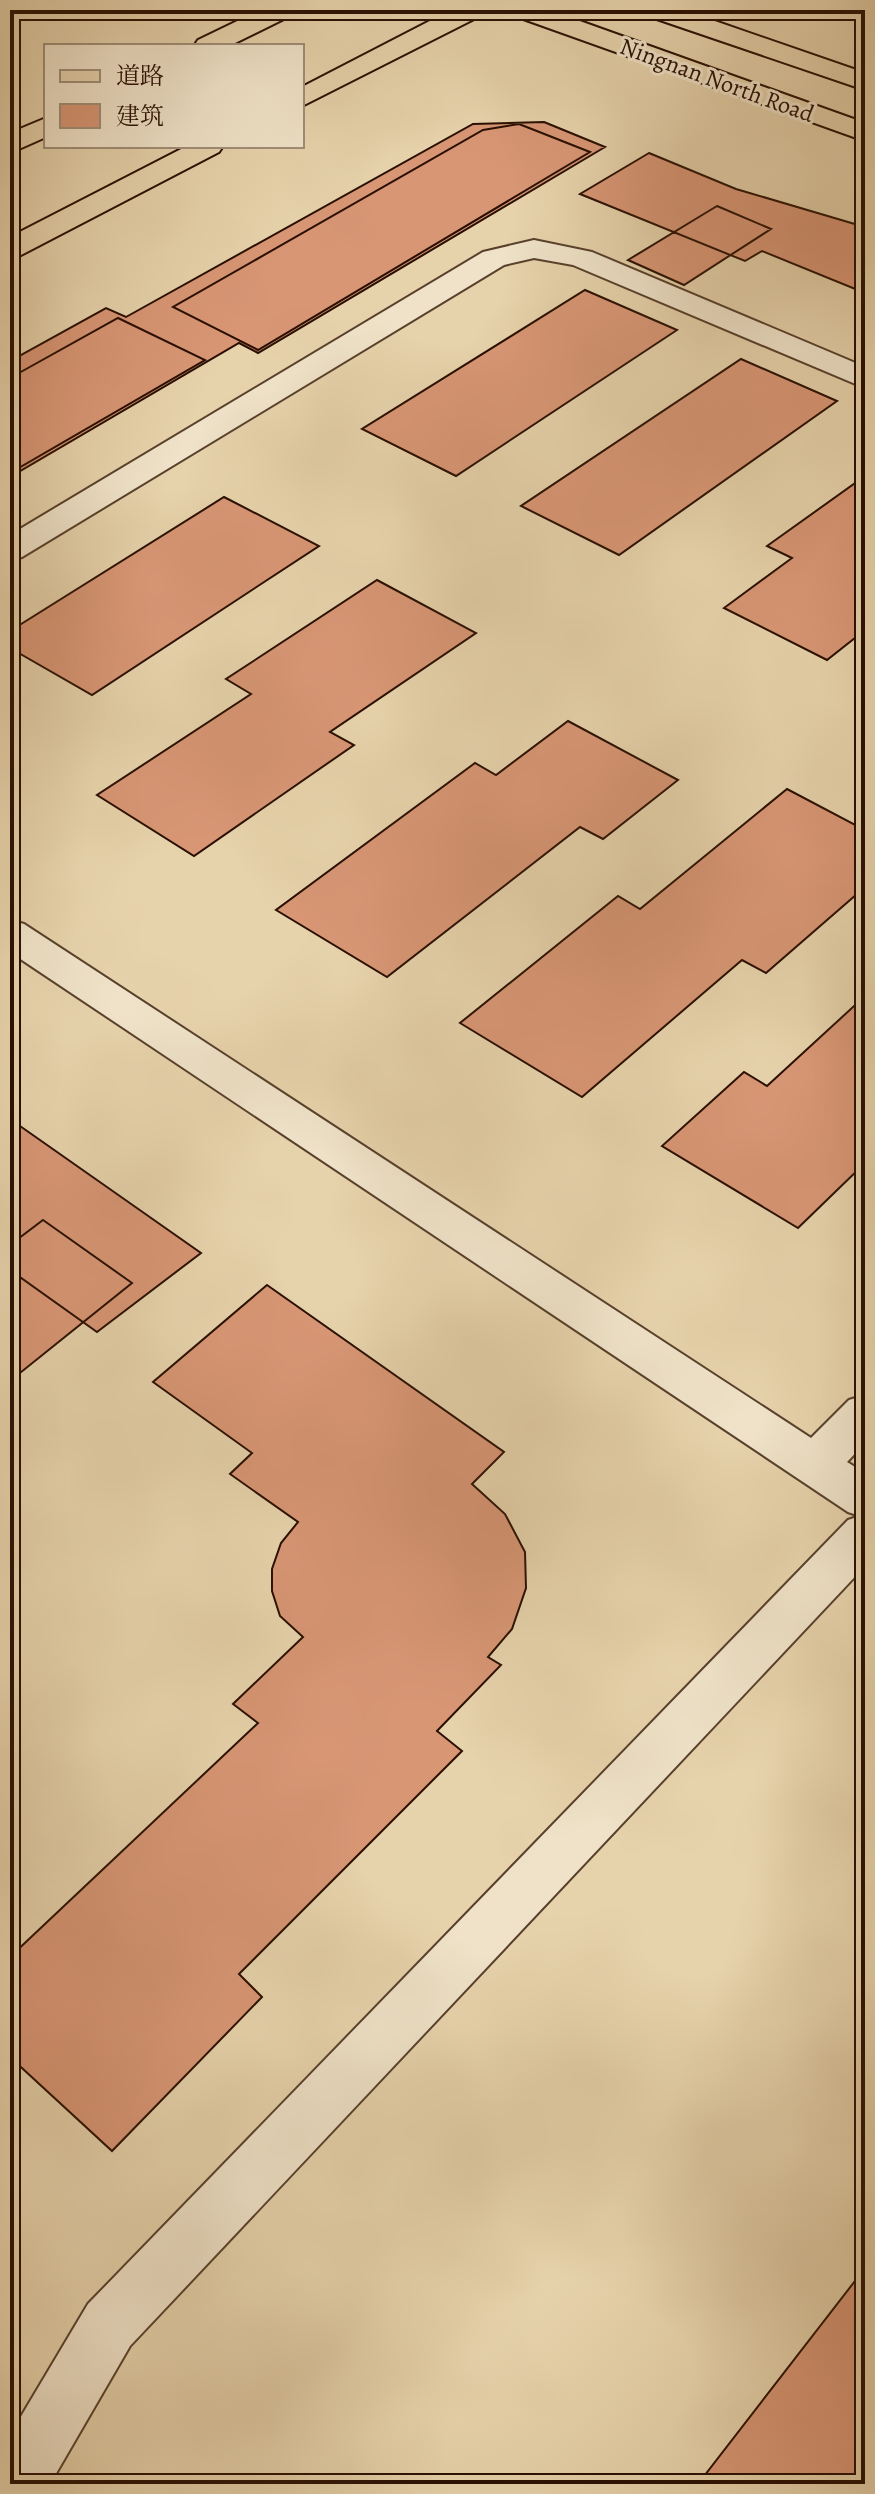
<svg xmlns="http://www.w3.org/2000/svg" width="875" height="2494" viewBox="0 0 875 2494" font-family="Alegreya,'Noto Serif SC',serif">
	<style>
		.building { fill: #d89675; stroke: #290f02; stroke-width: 2 }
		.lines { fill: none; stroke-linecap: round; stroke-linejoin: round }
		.minor-casing { stroke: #58402c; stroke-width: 4 }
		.major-casing { stroke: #290f02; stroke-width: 4 }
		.minor { fill: #efe2c8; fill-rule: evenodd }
		.major { fill: #e6d2ab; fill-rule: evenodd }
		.labels { text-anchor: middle; stroke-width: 6; stroke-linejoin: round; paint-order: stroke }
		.far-street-label { font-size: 24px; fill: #290f02; stroke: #efe2c8 }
	</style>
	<rect width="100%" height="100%" fill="#e6d2ab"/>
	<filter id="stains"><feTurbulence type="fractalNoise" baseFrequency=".0025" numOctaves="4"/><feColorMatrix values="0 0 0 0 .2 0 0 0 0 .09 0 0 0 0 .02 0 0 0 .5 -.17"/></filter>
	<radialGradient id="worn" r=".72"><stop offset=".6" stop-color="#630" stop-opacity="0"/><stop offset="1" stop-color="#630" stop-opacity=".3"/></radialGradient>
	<path class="building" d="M544 122 605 147 258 353 239 343 10 477V361L106 308 126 317 473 124Z
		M519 124 590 152 258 350 173 307 483 130Z
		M649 153 736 189 865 227V293L762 251 745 261 580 194Z
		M717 206 771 229 684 285 628 260Z
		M585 290 677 330 456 476 362 429Z
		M118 318 205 360 10 473V378Z
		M741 359 837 401 619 555 521 506Z
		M865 476V630L827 660 724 608 792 558 767 546Z
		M224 497 319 546 92 695 10 648V631Z
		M377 580 476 633 330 732 354 745 194 856 97 795 251 694 226 679Z
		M568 721 678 780 603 839 580 827 387 977 276 910 475 763 496 775Z
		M787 789 865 830V887L766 973 742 960 582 1097 460 1023 618 896 640 909Z
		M865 996V1163L798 1228 662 1146 744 1072 767 1086Z
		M10 1119 201 1253 97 1332 10 1270Z
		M43 1220 132 1283 10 1381V1245Z
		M267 1285 504 1452 472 1484 505 1514 525 1552 526 1588 512 1629 488 1657 501 1665 437 1731 462 1751 239 1974 262 1997 112 2151 10 2057V1957L258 1723 233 1704 303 1637 280 1616 272 1591V1569L281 1543 298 1522 230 1474 252 1453 153 1382Z
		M865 2268V2484H698Z"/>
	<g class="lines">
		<g class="minor-casing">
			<path id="minor" d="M534 240 592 252 865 367V388L573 265 534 258 504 265 22 557 10 560V535L483 252Z
				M10 920 24 924 811 1438 849 1400 865 1395V1443L847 1462 865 1473V1566L130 2346 54 2477V2484H10V2435L88 2304 848 1520 860 1516 848 1512 10 952Z"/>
		</g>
		<g class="major-casing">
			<path id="major" d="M260 10H294L290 16 229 46H194L198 40Z
				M451 10H484L480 16 302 106V87Z
				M511 10H549L865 123V141L515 16Z
				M644 10H683L865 73V90L648 16Z
				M46 118V137L10 153V133Z
				M187 146H223L219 152 21 255 10 258V237Z"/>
		</g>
		<use href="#minor" class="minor"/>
		<use href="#major" class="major"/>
	</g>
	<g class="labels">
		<g class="far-street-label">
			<text transform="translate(717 80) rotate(20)" y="8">Ningnan North Road</text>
		</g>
	</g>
	<rect width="875" height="2494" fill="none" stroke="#e6d2ab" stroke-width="40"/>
	<rect x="12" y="12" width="851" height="2470" fill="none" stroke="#290f02" stroke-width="4"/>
	<rect x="20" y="20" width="835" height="2454" fill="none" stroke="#290f02" stroke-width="2"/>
	<rect x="44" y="44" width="260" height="104" fill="#efe2c8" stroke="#a08e79" stroke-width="2"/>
	<rect x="60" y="70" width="40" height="12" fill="#e6d2ab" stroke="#a08e79" stroke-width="2"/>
	<text x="116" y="84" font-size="24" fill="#290f02">道路</text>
	<rect x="60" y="104" width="40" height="24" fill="#d89675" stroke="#a08e79" stroke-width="2"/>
	<text x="116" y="124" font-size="24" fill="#290f02">建筑</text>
	<rect width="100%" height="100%" filter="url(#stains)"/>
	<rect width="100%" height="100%" fill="url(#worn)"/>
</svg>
